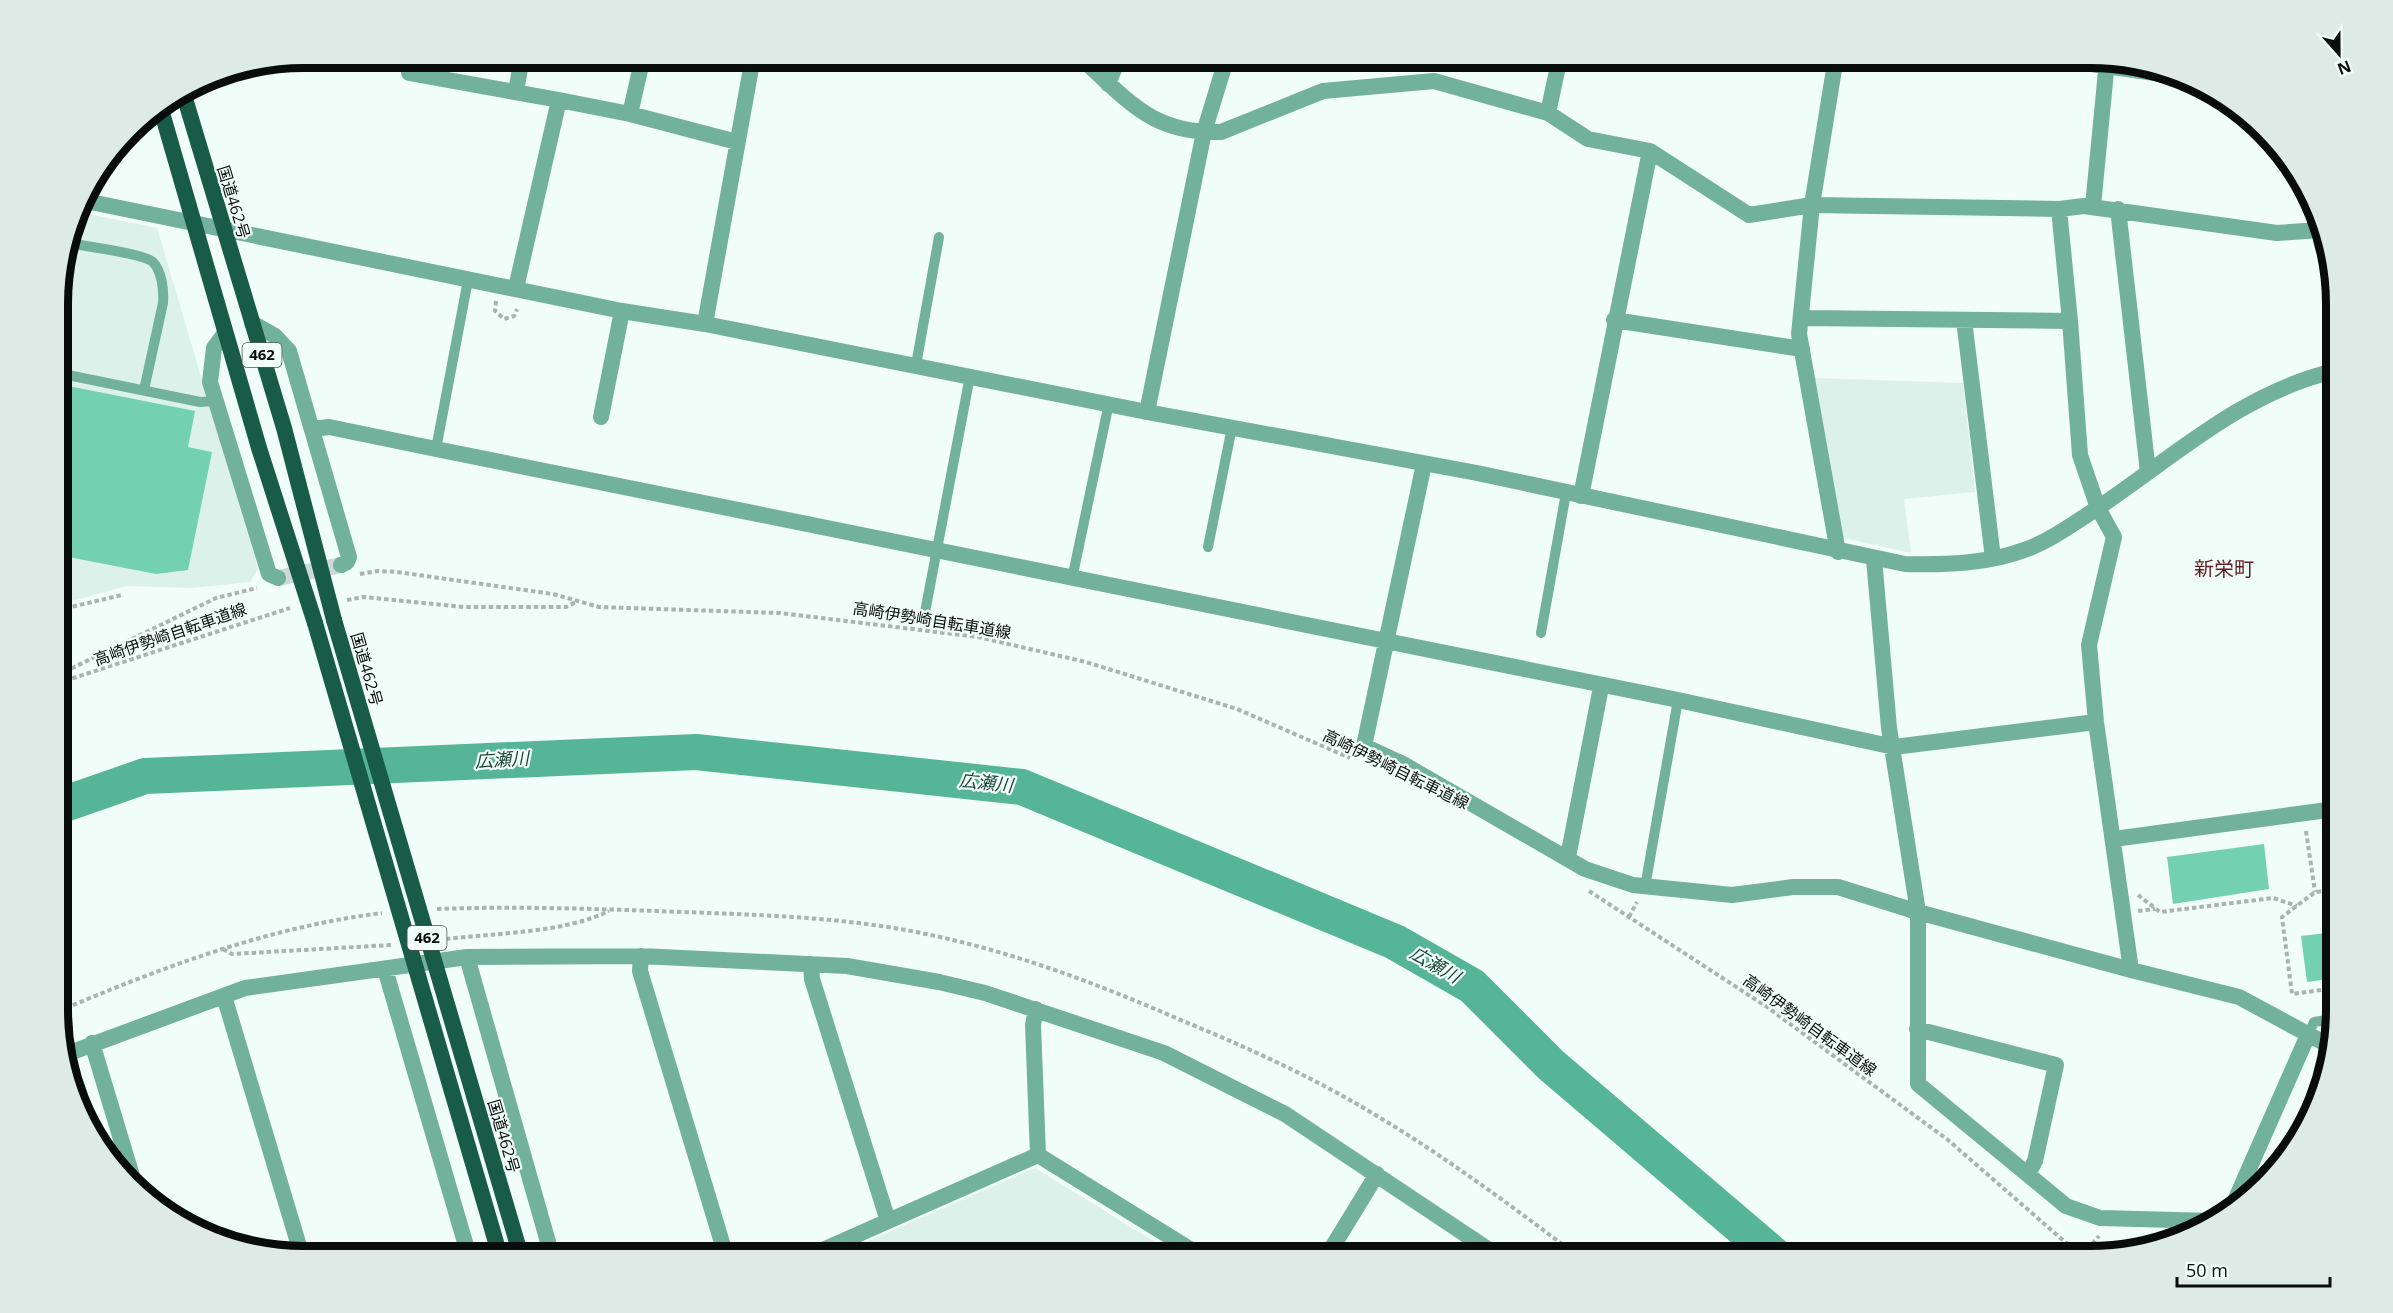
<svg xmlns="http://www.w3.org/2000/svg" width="2393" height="1313" viewBox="0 0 2393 1313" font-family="'Open Sans','Noto Sans JP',sans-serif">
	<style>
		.built { fill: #dcf1e9 }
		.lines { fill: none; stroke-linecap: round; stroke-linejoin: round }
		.river { stroke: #56b597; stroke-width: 36 }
		.building { fill: #73d1b2 }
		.minor-tunnel { stroke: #cdd9d4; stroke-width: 16; stroke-dasharray: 16 8; stroke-linecap: butt }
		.path { stroke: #a9b3af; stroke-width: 4; stroke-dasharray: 4.5 3; stroke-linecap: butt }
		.service { stroke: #72b19c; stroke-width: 10 }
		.minor { stroke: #72b19c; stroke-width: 16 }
		.tertiary { stroke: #72b19c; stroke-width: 16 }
		.trunk { stroke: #185c48; stroke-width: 16 }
		.trunk-bridge { stroke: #185c48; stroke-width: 16 }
		.labels { text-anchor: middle; stroke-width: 4.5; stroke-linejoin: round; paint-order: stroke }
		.shield { fill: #f0fdf8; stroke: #4e5552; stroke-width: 1.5 }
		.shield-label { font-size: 15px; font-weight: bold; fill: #080d0b }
		.street-label { font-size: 16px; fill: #080d0b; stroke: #f0fdf8 }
		.water-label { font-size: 18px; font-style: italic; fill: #1c4639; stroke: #f0fdf8 }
		.quarter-label { font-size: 20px; fill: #621d21; stroke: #f0fdf8 }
		.rim { fill: none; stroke: #080d0b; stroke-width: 8 }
	</style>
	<rect width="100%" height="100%" fill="#f0fdf8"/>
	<path class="built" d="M78 212 157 228 258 569 250 582 192 588 126 586 58 605V287Z
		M1815 378 1963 383 1975 492 1904 499 1911 553 1844 538 1840 532Z
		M1035 1168 1178 1256H834Z"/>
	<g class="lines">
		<path class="river" d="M59 806 145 776 696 752 1022 787 1395 942 1472 986 1551 1065 1775 1256"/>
	</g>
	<path class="building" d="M58 384 195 411 188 447 212 452 188 570 156 574 58 555Z
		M2264 844 2269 889 2173 904 2167 857Z
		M2336 932V978L2307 982 2301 936Z"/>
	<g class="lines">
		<path class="minor-tunnel" d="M278 578 341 565"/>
		<path class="path" d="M496 301 495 311 504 319 514 316 517 309
			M360 574 378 571 397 572 553 594 599 607 780 613 978 637 1086 662 1237 709 1350 758
			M347 600 363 597 464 607H566L578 601
			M58 610 122 595
			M58 675 216 598 257 588
			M58 683 290 608
			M2306 831 2315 892
			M2336 890 2315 892 2282 917 2292 994 2336 988
			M1589 891 1767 1007 1948 1140 2080 1255
			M2138 895 2160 912 2273 898 2297 906
			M437 909C519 906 601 909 683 912 761 915 839 917 916 932 1009 950 1096 983 1183 1021 1251 1049 1319 1080 1382 1119 1450 1160 1514 1208 1578 1256
			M2138 911 2155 909
			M1629 917 1637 902
			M446 939C496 933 564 933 609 911
			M223 949 232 954 391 945
			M59 1011C163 967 269 927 382 913
			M2082 1255 2099 1236"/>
		<path class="service" d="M69 243C84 246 145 254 153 262 162 272 164 290 163 303L144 390
			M916 365 939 237
			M58 373 200 402 216 401
			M436 449 468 280
			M1208 547 1232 427
			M1072 579 1109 403
			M925 612 970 376
			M1541 633 1566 493
			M1645 887 1678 700
			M2308 1035 2314 1022 2334 1019"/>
		<path class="minor" d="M1080 57C1128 100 1151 134 1221 132L1323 91 1434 81 1548 113 1588 139 1650 151
			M1836 57 1812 205 1799 334 1838 552
			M409 73 559 100
			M1108 84 1119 57
			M516 92 522 57
			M1548 113 1560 57
			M630 114 737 142
			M2093 206 2107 61
			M2059 209 2070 321
			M2118 209 2148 472
			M516 288 559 100 630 114 643 57
			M1802 318 2070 321 2080 455 2098 508 2114 537 2089 645 2096 722 2131 970 2239 997 2328 1045
			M1614 320 1802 349
			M1964 320 1993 558
			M252 323 275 336 289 351 349 557 347 562 341 565
			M705 324 753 57
			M225 333 214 348 210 382 269 574 278 578
			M1147 412 1204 132 1227 57
			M601 417 622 311
			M313 429 329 427 436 449 1678 700 1894 747 2096 722
			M1424 464 1364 746 1403 764 1585 869 1633 885 1732 895 1793 887H1838L1918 912 1889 728 1874 559
			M1581 496 1650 151 1749 215 1812 205 2059 209 2084 206 2277 233 2319 230
			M2114 839 2335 809
			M1568 857 1601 687
			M641 956 640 971 726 1256
			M467 957 552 1256
			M811 964 812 979 888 1221
			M385 969 469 1256
			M2131 970 1918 912V1084L2066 1206 2100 1218 2213 1221
			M224 996 302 1256
			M1036 1009 1033 1025 1038 1155
			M1917 1029 2056 1065 2035 1161 2028 1174
			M92 1043 136 1189
			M64 1055 245 988 467 957 641 956 847 966 939 982 985 993 1164 1053 1285 1114 1498 1256
			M1038 1155 1201 1256
			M2230 1212 2308 1035
			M809 1256 1038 1155
			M1327 1256 1377 1174"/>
		<path class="tertiary" d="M2043 57 2169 75
			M81 200 622 311 705 324 1147 412 1477 473 1905 564C1944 565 1989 564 2027 549 2049 541 2070 526 2090 513 2170 461 2238 394 2334 371"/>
		<path class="trunk" d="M183 92 284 428 334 620
			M160 106 259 448 315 623"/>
		<path class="trunk-bridge" d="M334 620 521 1256
			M315 623 500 1256"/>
	</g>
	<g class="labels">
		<g class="shield">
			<rect x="242.5" y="343" width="39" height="24" rx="4.5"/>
			<rect x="407.5" y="926" width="39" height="24" rx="4.5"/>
		</g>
		<g class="shield-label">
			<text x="262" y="360">462</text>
			<text x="427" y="943">462</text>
		</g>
		<g class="street-label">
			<text transform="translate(234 202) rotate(73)" y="6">国道462号</text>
			<text transform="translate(932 620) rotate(9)" y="6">高崎伊勢崎自転車道線</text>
			<text transform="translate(170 634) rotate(-19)" y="6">高崎伊勢崎自転車道線</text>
			<text transform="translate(367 669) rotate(74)" y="6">国道462号</text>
			<text transform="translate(1396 769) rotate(26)" y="6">高崎伊勢崎自転車道線</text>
			<text transform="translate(1810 1025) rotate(36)" y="6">高崎伊勢崎自転車道線</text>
			<text transform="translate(504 1136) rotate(74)" y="6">国道462号</text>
		</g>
		<g class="water-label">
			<text transform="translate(502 760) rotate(-3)" y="6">広瀬川</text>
			<text transform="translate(986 783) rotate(6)" y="6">広瀬川</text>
			<text transform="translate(1435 965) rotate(30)" y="6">広瀬川</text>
		</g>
		<g class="quarter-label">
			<text x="2224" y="576">新栄町</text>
		</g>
	</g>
	<path d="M0 0H2393V1313H0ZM304 68H2090A236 236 0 0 1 2326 304V1010A236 236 0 0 1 2090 1246H304A236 236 0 0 1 68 1010V304A236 236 0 0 1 304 68Z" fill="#ddeae5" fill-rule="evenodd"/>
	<path class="rim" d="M304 68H2090A236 236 0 0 1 2326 304V1010A236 236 0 0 1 2090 1246H304A236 236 0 0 1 68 1010V304A236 236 0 0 1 304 68Z"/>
	<g transform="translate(2339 54) rotate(159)" stroke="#f0fdf8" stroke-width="4.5" paint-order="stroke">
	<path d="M0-4.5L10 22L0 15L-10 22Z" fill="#080d0b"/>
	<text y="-9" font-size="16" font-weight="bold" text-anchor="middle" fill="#080d0b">N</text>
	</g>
	<path d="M2177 1277v9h153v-9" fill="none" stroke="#080d0b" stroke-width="3"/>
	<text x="2186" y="1277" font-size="18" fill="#080d0b" stroke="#f0fdf8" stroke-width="4.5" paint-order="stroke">50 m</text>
</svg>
